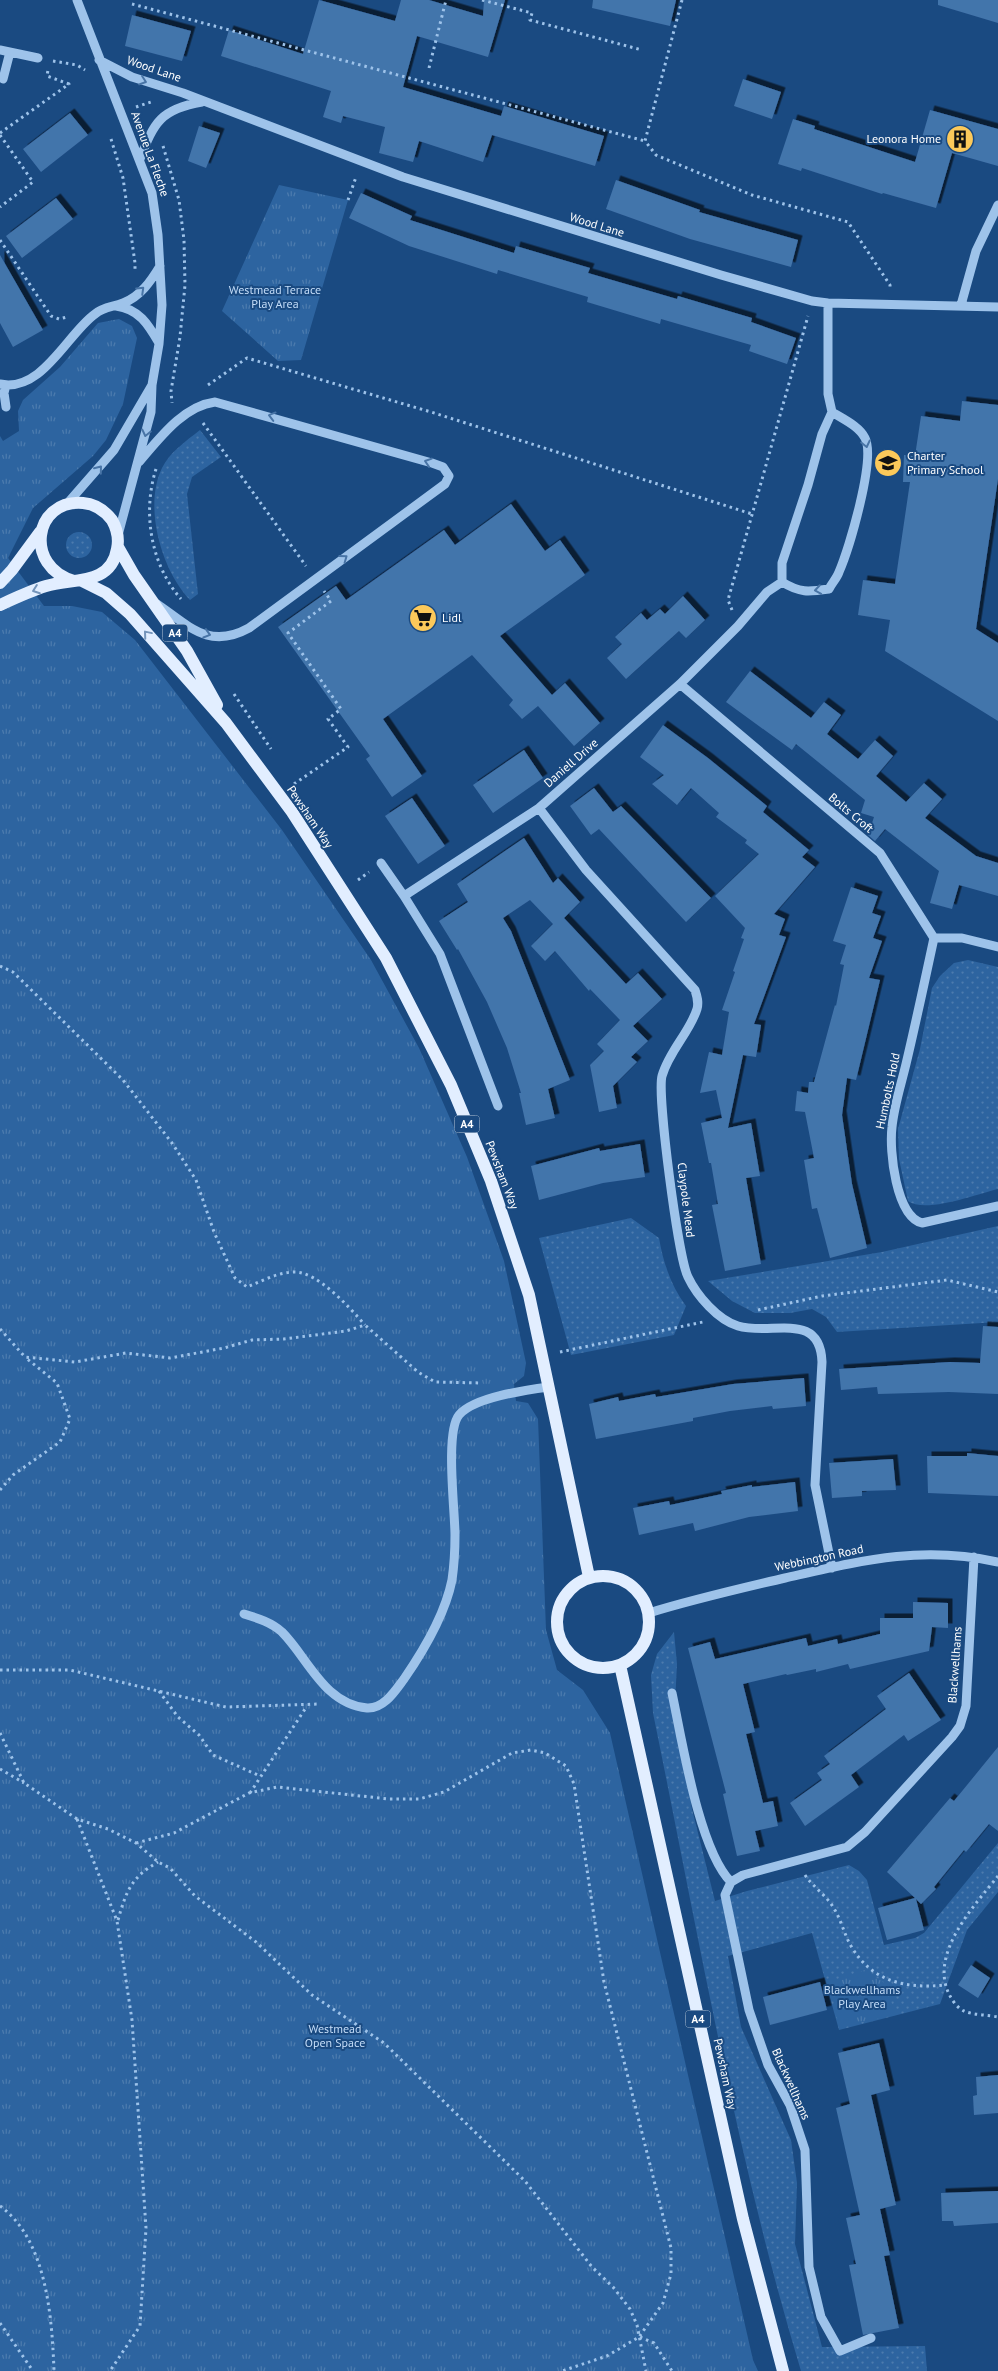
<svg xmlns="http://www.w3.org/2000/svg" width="998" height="2371" viewBox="0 0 998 2371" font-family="'PT Sans',sans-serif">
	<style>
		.grass { fill: url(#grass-dots) }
		.park { fill: url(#park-tufts) }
		.building { fill: #4374ab; filter: url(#shadow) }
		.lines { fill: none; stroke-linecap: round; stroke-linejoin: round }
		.path { stroke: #9ec3ea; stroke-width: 3; stroke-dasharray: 2.5 4; stroke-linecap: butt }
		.minor { stroke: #9ec3ea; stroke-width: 9 }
		.major { stroke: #e2eeff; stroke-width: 12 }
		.oneway { stroke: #4874a6 }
		.oneway2 { stroke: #7494ba }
		.labels { text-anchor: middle; stroke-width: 4; stroke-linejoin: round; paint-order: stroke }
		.shield { fill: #1a4a81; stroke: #bac9d9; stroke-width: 1 }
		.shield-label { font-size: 11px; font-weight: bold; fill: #fff }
		.street-label { font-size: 12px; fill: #fff; stroke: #1a4a81 }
		.poi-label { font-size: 12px; fill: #fff; stroke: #1a4a81; text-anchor: start }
		.park-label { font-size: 12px; fill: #c3dcf8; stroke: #1a4a81 }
	</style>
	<defs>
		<pattern id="grass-dots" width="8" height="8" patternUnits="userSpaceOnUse" patternTransform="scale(1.25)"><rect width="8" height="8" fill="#2d64a0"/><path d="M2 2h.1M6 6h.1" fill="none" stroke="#4c7bae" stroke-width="1.8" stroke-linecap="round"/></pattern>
		<pattern id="park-tufts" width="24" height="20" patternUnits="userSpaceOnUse" patternTransform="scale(1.25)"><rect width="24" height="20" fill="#2d64a0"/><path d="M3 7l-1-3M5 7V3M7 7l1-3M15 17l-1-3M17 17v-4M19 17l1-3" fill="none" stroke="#4c7bae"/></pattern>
		<filter id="shadow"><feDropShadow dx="4.5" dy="-4.5" stdDeviation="0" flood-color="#0009"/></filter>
	</defs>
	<rect width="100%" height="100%" fill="#1a4a81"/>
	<path class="grass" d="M200 430 221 457 192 477 187 494 198 594 190 600C162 571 143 507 162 468 170 452 186 441 200 430Z
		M66 545a13 13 0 1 1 26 0a13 13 0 1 1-26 0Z
		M968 960 998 967V1189C977 1194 925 1214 908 1201L899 1159 898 1129 920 1049 932 988 940 976 954 963Z
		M631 1218 659 1238C663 1262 671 1286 686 1306L674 1335 571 1355 539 1238Z
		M998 1226V1322L837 1332 826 1317 812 1309 790 1313H755L732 1301 708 1281 882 1252Z
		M674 1632 677 1664 675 1703 692 1809 715 1901 747 1891 849 1865 859 1871 867 1880 884 1945 915 1938 924 1933 998 1843V1892L967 1930 940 2004 839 2030 812 1933 728 1956 741 2027 791 2140 797 2183 795 2244 822 2347 925 2346 927 2371H801C736 2156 698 1933 653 1713L651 1675 657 1654Z"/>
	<path class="park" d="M279 185 348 200 301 360 278 361 222 311Z
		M119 319 132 326 137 338 123 404 106 440 93 456 33 508 8 558 44 606H72L102 612 135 640 282 830 371 960 419 1048 467 1157 504 1261 526 1363 524 1376 514 1384 516 1401 528 1403 538 1419 546 1630 557 1670 583 1690 610 1733 753 2360 758 2371H0V436L3 441 19 431 18 411 23 400 60 367 98 323Z
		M865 1970 886 1984 895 2015 839 2027 829 1982Z"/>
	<path class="building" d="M319 0 395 21 401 0H429L483 16 484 0H505L488 57 417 36 403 87 501 116 504 106 604 136 595 166 492 135 483 162 419 141 413 162 379 153 385 127 343 116 341 123 323 117 331 91 221 56 229 30 303 54Z
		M593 0H676L670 26 592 8Z
		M938 0H998V23L938 5Z
		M132 15 191 31 182 61 125 46Z
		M743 79 781 92 772 119 734 106Z
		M930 110 998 129V166L952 153 936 208 883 193 882 194 802 168 801 171 778 164 793 119 815 126 814 129 915 162Z
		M70 113 88 135 41 172 23 149Z
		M199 126 220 133 206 168 188 161Z
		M616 180 700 210 699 212 798 240 791 267 690 239 606 209Z
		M361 193 412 216 410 220 514 253 516 246 590 268 588 273 677 299 678 296 752 318 751 322 796 338 787 364 749 351 751 345 661 319 660 324 587 302 588 297 498 270 497 274 409 246 349 218Z
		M56 198 73 219 22 258 6 236Z
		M0 255 43 330 13 347 0 323Z
		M962 401 998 405V479L976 629 998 643V721L885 651 890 620 858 615 863 580 895 584 910 482H903L904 455 915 456 921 416 960 421Z
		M511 504 545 551 560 540 585 575 500 636 552 695 565 683 600 723 574 746 538 706 522 719 509 705 513 700 472 655 383 719 422 776 392 797 366 759 370 756 278 627 336 586 346 600 444 530 455 545Z
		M683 596 705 620 686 638 679 631 626 679 607 658 622 644 615 637 641 613 647 620 660 609 665 614Z
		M750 671 811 718 824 702 841 715 827 734 858 759 875 740 893 756 876 776 906 802 924 783 942 799 925 818 976 856 998 863V896L959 885 952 909 930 903 939 871 885 829 875 841 868 835 874 817 861 813 865 800 796 744 792 750 726 702Z
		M663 725 708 758 767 806 763 812 809 850 802 857 815 867 774 914 785 919 779 935 786 937 754 1024 761 1025 756 1057 743 1055 728 1128 751 1123 760 1176 746 1178 761 1264 725 1271 712 1205 718 1204 711 1163H709L701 1123 722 1118 716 1090 700 1093 709 1052 722 1055 729 1012 722 1010 735 972 733 971 744 939 741 938 745 928 715 896 759 854 745 843 747 840 716 817 719 813 691 788 677 805 652 784 664 775 640 757Z
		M524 750 543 778 493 813 473 785Z
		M594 788 613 812 621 806 711 898 686 922 599 829 591 835 570 806Z
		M412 798 445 846 418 864 385 816Z
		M524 838 553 883 558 878 580 902 564 918 626 984 638 973 662 999 633 1026 648 1041 631 1057 637 1062 613 1086 617 1108 599 1112 590 1065 604 1051 597 1044 620 1020 590 989 589 991 555 951 545 961 531 946 553 924 530 900 503 918 511 931 570 1080 548 1089 555 1118 526 1125 519 1093H521L507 1048 487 1002 458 949 457 950 439 921 468 902 457 884Z
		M851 887 878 896 872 913 881 916 873 938 882 941 869 978 880 980 856 1080 847 1078 842 1115 852 1184 867 1248 830 1258 817 1208 812 1209 804 1160 814 1158 805 1112 795 1111 797 1091 808 1093 809 1082H814L835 1005 836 1006 844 965 840 964 846 945 833 941Z
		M640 1144 645 1177 603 1183 539 1200 531 1166 599 1148 600 1151Z
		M983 1326 998 1327V1394L949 1392 878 1394 877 1387 841 1390 839 1369 950 1362 980 1363Z
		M804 1378 806 1406 773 1409 772 1406 730 1411 693 1418V1421L596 1439 589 1404 618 1397 619 1401 655 1394 656 1397 733 1384Z
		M967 1453 998 1456V1496L928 1493 927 1456H967Z
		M893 1459 896 1490 862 1491V1496L832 1498 829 1463Z
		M795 1482 798 1511 749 1517 695 1531 693 1523 639 1535 633 1508 669 1501 670 1505 722 1494 721 1491 752 1485V1487Z
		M913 1602 948 1603V1628L932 1627 929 1651 850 1669 848 1664 816 1672V1669L787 1675 786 1674 743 1684 755 1732 746 1734 763 1803 773 1801 778 1826 755 1831 760 1851 737 1856 723 1794 726 1793 688 1648 710 1642 715 1659 806 1638 808 1646 837 1639 838 1644 880 1634V1618H913Z
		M909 1673 941 1720 908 1741 904 1735 851 1775 859 1787 805 1826 790 1803 822 1780 817 1773 830 1764 824 1756 886 1709 877 1696Z
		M998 1747V1831L989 1824 966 1852 964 1850 934 1887 936 1889 921 1904 916 1899 924 1930 887 1940 878 1908 915 1898 887 1872 950 1798 954 1801Z
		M971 1965 990 1978 978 1998 958 1985Z
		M820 1982 827 2010 770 2025 763 1997Z
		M879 2043 890 2090 871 2095 896 2205 880 2209 890 2255 884 2256 899 2328 863 2335 849 2265 856 2264 846 2218 860 2215 836 2108 850 2104 838 2053Z
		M998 2075V2113L974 2115 973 2096 977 2095 976 2077Z
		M998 2191V2223L954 2226 953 2221H942L941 2193Z"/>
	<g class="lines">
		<path class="path" d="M482 0 532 13 530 20 642 50
			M682 0 645 141 656 155 752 195 848 222 890 285V289
			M132 4 645 141
			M53 61 77 65 85 70
			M429 68 446 0
			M136 107 151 102
			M0 133 69 84 47 76 48 70
			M0 135 33 182 0 207
			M111 139 123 178 135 263V272
			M163 146 179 200 184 240 185 285 180 337 171 391 172 403
			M348 200 356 177
			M0 240 51 316 59 319 67 317
			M208 385 247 358 431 412 752 514
			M203 423 306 566
			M156 469C142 513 151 565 181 599
			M732 610 728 600 808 316
			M234 694 271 749
			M294 784 348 747 328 719 341 709 288 633 331 601 324 591
			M358 880 369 872
			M0 966 13 972 123 1080 172 1143 196 1180 214 1232 235 1278 247 1287C262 1281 278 1272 295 1272 318 1272 351 1309 365 1325
			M758 1310 822 1296 947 1280 998 1292
			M0 1329 25 1357 75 1362 126 1353 170 1358 224 1348 252 1340 284 1339 346 1331 365 1325 418 1372 435 1382 482 1383
			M560 1352 703 1322
			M0 1490 13 1475 60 1442 70 1419 57 1383 26 1358
			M0 1670H70L226 1707 320 1704
			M159 1691 178 1717 199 1735 213 1755 260 1776
			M0 1733 24 1783 77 1819 108 1829 136 1843 158 1862 170 1868 195 1896 256 1942 312 1995 384 2043 525 2181 592 2267 613 2287 630 2309 637 2325 646 2371
			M0 1769 24 1783
			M250 1793 307 1706
			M77 1819 117 1921 132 2020 146 2228 140 2326 110 2371
			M136 1843 174 1833 249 1793 277 1787 389 1799H419L444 1792 512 1753 531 1750 545 1753 566 1766 574 1784 604 1982 671 2248V2274L663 2303 639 2337 607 2356 562 2371
			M805 1875C813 1887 826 1895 833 1907 841 1919 844 1934 851 1946 872 1982 906 1989 945 1985
			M998 1876C975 1905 929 1953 949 1994 952 2000 957 2008 964 2011 973 2015 988 2015 998 2017
			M118 1920C126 1892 131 1877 158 1862
			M0 2206C47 2240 52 2318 54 2371
			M0 2323 33 2371
			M640 2337 654 2343 672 2371"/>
		<path class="minor" d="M77 0 152 193 158 235 162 305 159 344 152 385 151 412 118 535
			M0 50 38 58
			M99 60 132 77 183 93 403 177 721 275 812 301 828 303 998 307
			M3 79 10 52
			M140 159C154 122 161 109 202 102
			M828 303V394L832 412 822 434 808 485 782 563V582C800 593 808 592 829 589 832 583 837 578 839 572 849 549 876 459 865 438 859 426 843 419 832 412
			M961 305 976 251 998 205
			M116 306C139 309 148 324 159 343
			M0 384C42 393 67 334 95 314 103 307 113 307 123 303 140 297 151 281 160 266
			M6 407 4 393 6 385
			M139 462C159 439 183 406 215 402L432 463 443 467 449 476 445 484 249 628C209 650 189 626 157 604
			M66 505 114 450 152 385
			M680 684 880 853 934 938H962L998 947
			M539 808 586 870 695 990C697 996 699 1002 697 1009 690 1032 669 1051 662 1076 657 1095 678 1257 688 1277 697 1296 718 1320 738 1326 771 1336 820 1310 822 1362L815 1485 832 1568
			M381 863 404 896
			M934 938C925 980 916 1022 906 1064 901 1085 894 1106 892 1127 889 1151 896 1216 922 1223L998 1206
			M498 1106 440 954 404 896 539 808 680 684 738 626 767 592 782 582
			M649 1613C694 1599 739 1589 785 1578 860 1561 920 1545 998 1562
			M244 1614C257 1618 271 1622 282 1632 308 1658 324 1704 367 1708 384 1709 395 1691 404 1679 424 1650 445 1615 452 1580 454 1566 455 1549 455 1535 455 1511 445 1432 459 1415 474 1397 526 1390 549 1387
			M672 1693C682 1740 699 1850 731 1882
			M871 2338 840 2351 821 2317 809 2267 805 2150 790 2105 768 2065 749 2010 725 1895 731 1882 743 1875 847 1847 865 1832 952 1737 960 1726 966 1706 974 1557"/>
		<path class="major" d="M118 547 134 575 187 651 217 705
			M82 581 106 593 130 614 226 723 292 812 386 958 451 1085 491 1181 529 1295 589 1577
			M0 583 12 570 40 532
			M0 605C15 598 30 591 46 586 72 578 111 586 117 549 119 540 117 529 112 520 105 511 95 504 83 503 33 499 24 567 74 581
			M557 1622a46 46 0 1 1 92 0a46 46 0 1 1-92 0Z
			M620 1665 743 2219 783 2371"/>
	</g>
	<defs><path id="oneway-chevron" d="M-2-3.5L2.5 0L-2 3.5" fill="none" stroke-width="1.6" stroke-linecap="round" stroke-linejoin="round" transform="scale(1.25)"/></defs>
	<g class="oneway">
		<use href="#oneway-chevron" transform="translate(143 81) rotate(19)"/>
		<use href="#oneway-chevron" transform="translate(141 290) rotate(-44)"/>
		<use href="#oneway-chevron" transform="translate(272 416) rotate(-165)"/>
		<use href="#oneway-chevron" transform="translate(146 433) rotate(103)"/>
		<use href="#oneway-chevron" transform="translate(866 444) rotate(77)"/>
		<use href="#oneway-chevron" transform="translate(428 462) rotate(-162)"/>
		<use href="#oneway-chevron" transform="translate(99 469) rotate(-51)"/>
		<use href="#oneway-chevron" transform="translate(344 558) rotate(-36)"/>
		<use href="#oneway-chevron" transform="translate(818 590) rotate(171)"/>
		<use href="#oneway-chevron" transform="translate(207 634) rotate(17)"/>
	</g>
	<g class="oneway2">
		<use href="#oneway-chevron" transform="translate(36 590) rotate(160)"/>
		<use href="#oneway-chevron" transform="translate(147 634) rotate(-130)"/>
	</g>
	<defs>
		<g id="building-disc" transform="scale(1.4375)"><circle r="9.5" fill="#fcc95a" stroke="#1a4a81"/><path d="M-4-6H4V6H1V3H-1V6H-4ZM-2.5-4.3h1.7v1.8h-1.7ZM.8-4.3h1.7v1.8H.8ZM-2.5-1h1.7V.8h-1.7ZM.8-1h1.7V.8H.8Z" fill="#111"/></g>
		<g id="school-disc" transform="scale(1.4375)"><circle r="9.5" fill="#fcc95a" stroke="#1a4a81"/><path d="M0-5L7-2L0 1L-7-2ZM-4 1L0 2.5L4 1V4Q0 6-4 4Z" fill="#111"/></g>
		<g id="supermarket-disc" transform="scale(1.4375)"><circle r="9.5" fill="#fcc95a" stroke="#1a4a81"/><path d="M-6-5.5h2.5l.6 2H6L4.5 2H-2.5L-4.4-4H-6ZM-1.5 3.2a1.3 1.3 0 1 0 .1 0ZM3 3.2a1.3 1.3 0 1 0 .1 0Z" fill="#111"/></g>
	</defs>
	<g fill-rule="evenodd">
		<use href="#building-disc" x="960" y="139"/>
		<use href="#school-disc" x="888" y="463"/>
		<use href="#supermarket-disc" x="423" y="618"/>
	</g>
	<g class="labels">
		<g class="shield">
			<rect x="162.5" y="624.5" width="25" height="17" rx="4"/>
			<rect x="454.5" y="1115.5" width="25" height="17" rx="4"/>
			<rect x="685.5" y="2010.5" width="25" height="17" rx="4"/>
		</g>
		<g class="shield-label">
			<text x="175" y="637">A4</text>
			<text x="467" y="1128">A4</text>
			<text x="698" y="2023">A4</text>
		</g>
		<g class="street-label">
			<text transform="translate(154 69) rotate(19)" y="4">Wood Lane</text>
			<text transform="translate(150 154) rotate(70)" y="4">Avenue La Fleche</text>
			<text transform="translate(597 225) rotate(17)" y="4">Wood Lane</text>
			<text transform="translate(571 763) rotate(-41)" y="4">Daniell Drive</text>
			<text transform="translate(851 813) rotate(40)" y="4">Bolts Croft</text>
			<text transform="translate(310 817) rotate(56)" y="4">Pewsham Way</text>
			<text transform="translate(888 1091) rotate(-78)" y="4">Humbolts Hold</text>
			<text transform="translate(502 1175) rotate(69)" y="4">Pewsham Way</text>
			<text transform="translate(686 1200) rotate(83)" y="4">Claypole Mead</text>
			<text transform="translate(819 1558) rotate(-12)" y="4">Webbington Road</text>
			<text transform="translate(955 1665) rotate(-86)" y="4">Blackwellhams</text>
			<text transform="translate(725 2074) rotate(78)" y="4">Pewsham Way</text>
			<text transform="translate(791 2084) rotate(66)" y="4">Blackwellhams</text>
		</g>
		<g class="poi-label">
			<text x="941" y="143" text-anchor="end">Leonora Home</text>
			<text x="907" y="460">Charter<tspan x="907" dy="14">Primary School</tspan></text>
			<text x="442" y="622">Lidl</text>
		</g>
		<g class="park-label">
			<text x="275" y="294">Westmead Terrace<tspan x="275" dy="14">Play Area</tspan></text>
			<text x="862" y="1994">Blackwellhams<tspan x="862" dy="14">Play Area</tspan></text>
			<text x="335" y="2033">Westmead<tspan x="335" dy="14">Open Space</tspan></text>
		</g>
	</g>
</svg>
